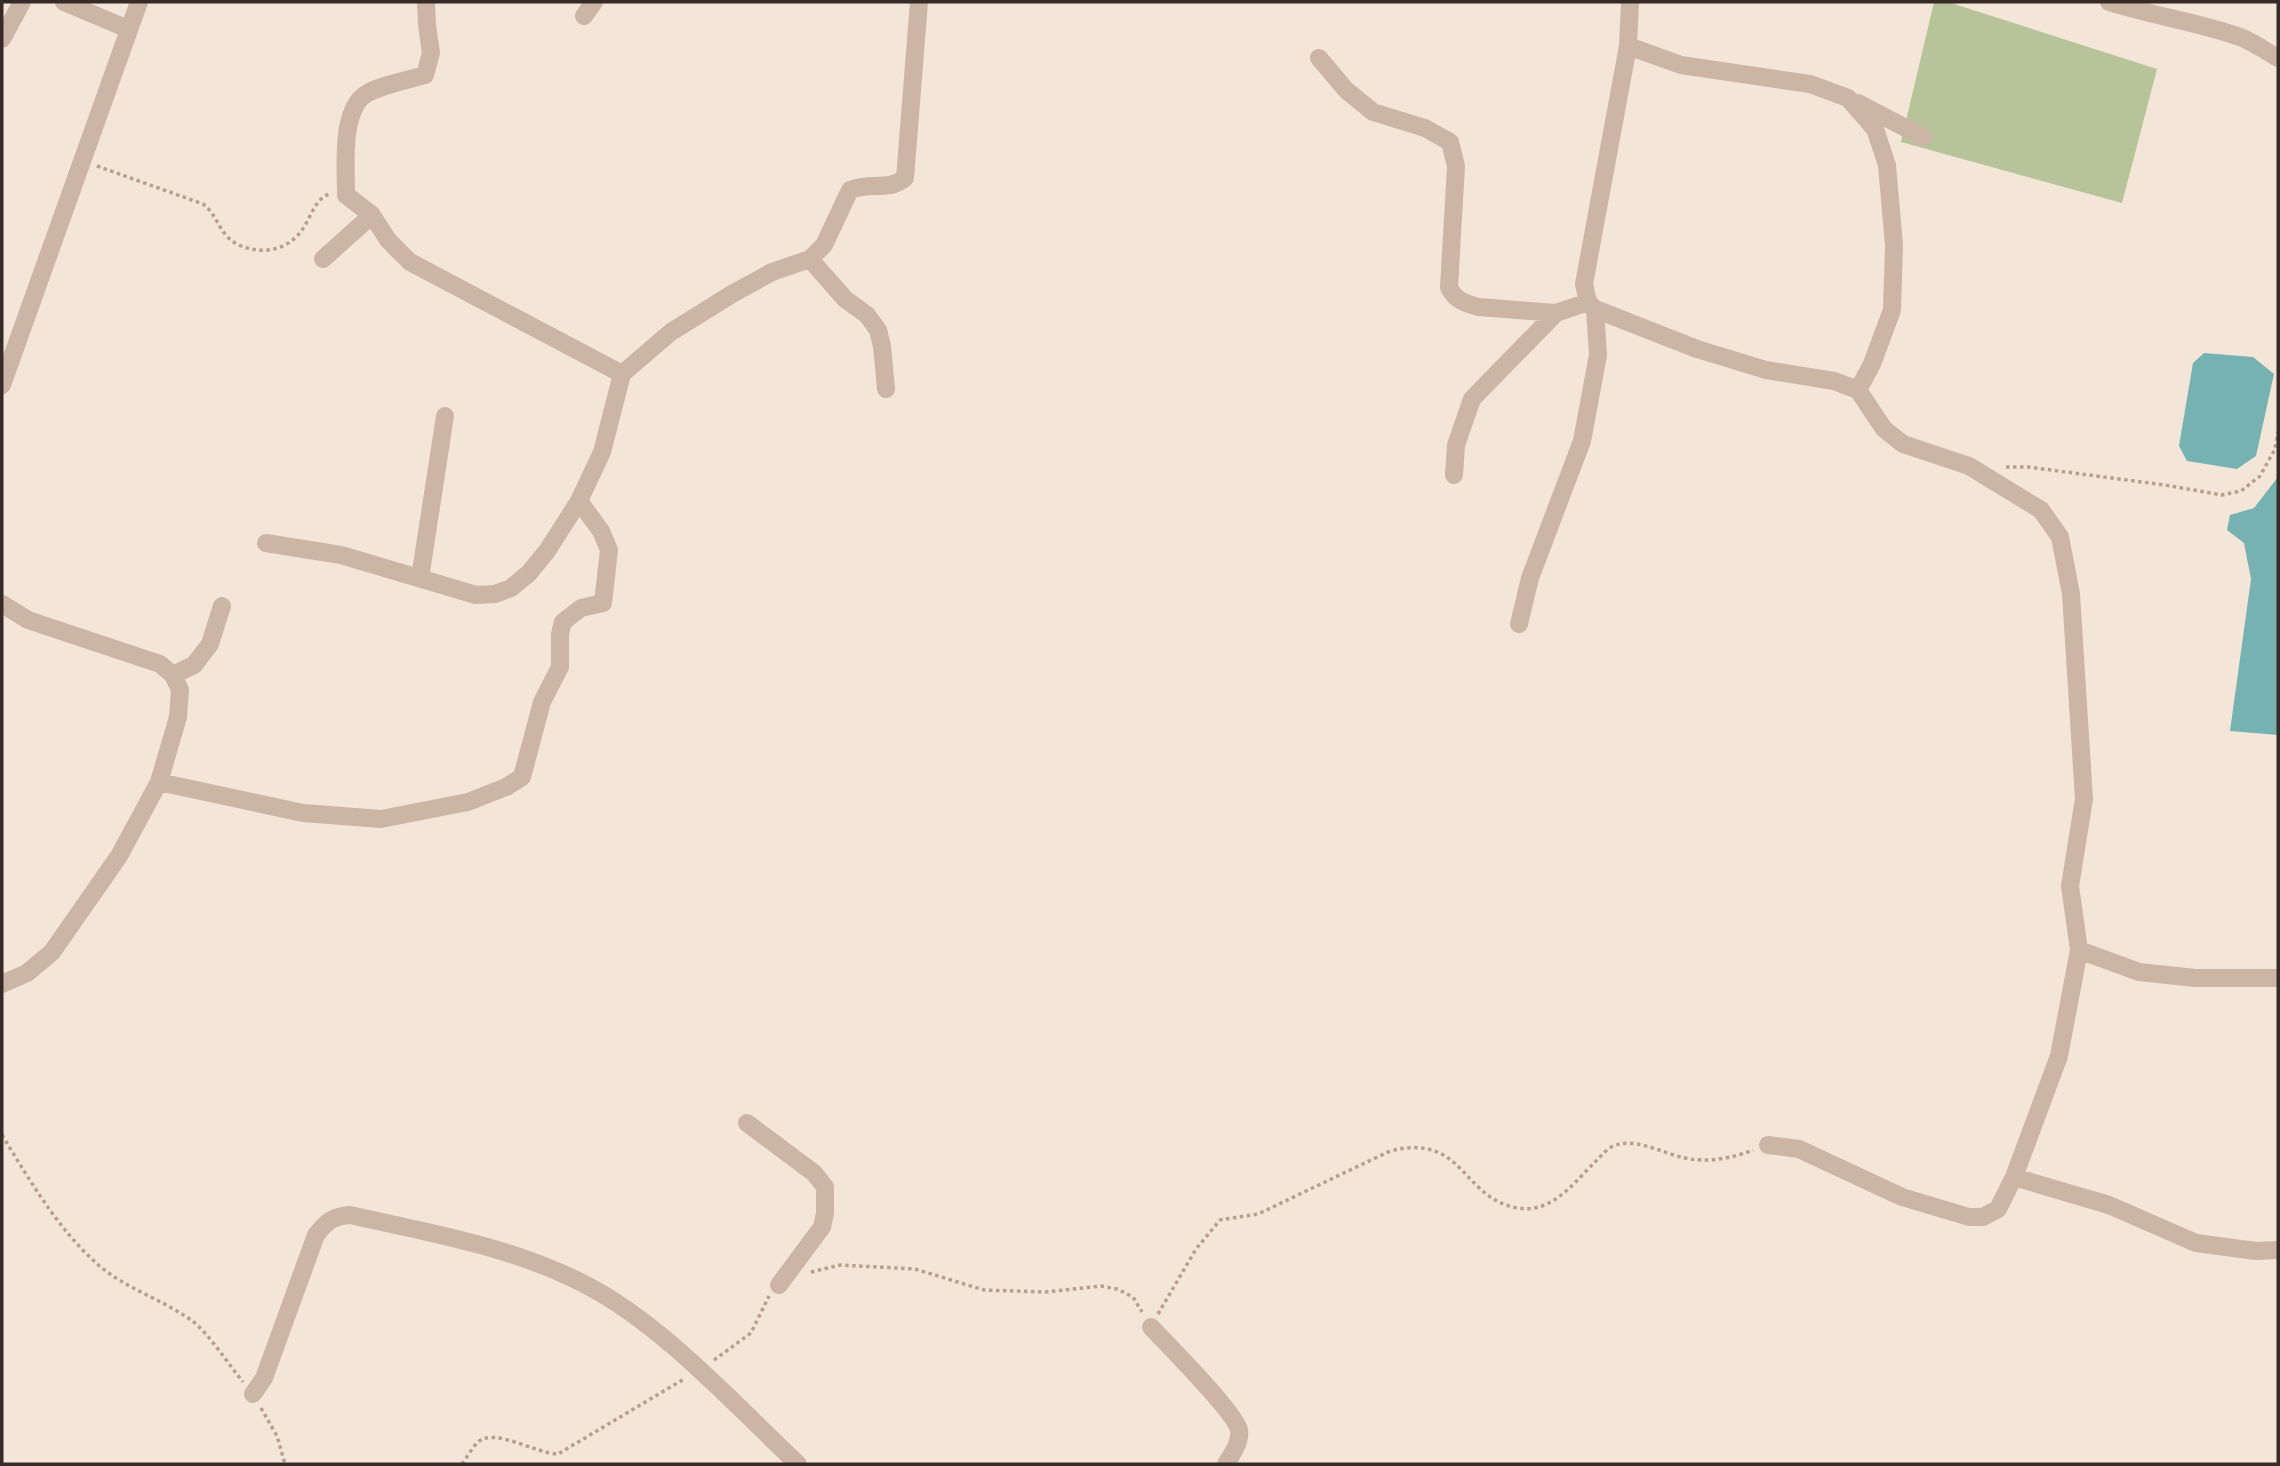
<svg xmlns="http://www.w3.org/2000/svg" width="2280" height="1466" viewBox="0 0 2280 1466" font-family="Karla,sans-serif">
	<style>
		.green { fill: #b7c398 }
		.water { fill: #76b2b2 }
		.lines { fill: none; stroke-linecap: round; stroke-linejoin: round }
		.path { stroke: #b89e8f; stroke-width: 3.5; stroke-dasharray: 3.5 3.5; stroke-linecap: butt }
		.minor { stroke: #ccb5a5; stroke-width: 18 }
	</style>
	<rect width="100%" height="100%" fill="#f3e6d9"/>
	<path class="green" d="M1934 2H1948L2157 69 2122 203 1901 142Z"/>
	<path class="water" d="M2204 353 2253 357 2274 374 2256 456 2237 469 2187 461 2179 446 2193 363Z
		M2278 477V735L2230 731 2251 579 2244 543 2227 530 2230 515 2254 508Z"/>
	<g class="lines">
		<path class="path" d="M97 166 203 204C218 215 219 235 237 244 261 256 289 251 304 227 312 214 315 200 329 194
			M2006 467H2028L2165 485 2222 495 2241 491 2260 476 2275 449 2278 432
			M2 1135C29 1179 56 1226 94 1261 121 1287 160 1298 191 1320 207 1331 229 1365 243 1382
			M811 1272 840 1265 915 1269 984 1290 1045 1292 1101 1286 1117 1289 1133 1297 1142 1312
			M1158 1314 1196 1249 1220 1220 1258 1214 1390 1151C1465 1132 1461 1199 1518 1208 1553 1214 1575 1181 1597 1160 1602 1155 1607 1149 1613 1146 1637 1137 1661 1153 1685 1158 1706 1163 1734 1158 1753 1150
			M714 1360 751 1333 769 1296
			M261 1408 277 1436 285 1464
			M462 1464C467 1457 472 1448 478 1442 494 1427 537 1454 558 1454L684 1379"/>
		<path class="minor" d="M64 2 128 29
			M1630 2 1628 46 1584 284 1588 302 1595 309 1697 349 1766 370 1834 381 1858 390 1884 429 1903 444 1969 466 2041 510 2060 537 2071 594 2084 799 2070 886 2079 950 2139 972 2195 978H2278
			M2109 2C2153 16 2198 22 2240 37 2253 42 2266 51 2278 58
			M584 16 594 2
			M2 39 22 2
			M1628 46 1681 65 1810 84 1848 98 1875 129 1887 165 1894 245 1892 310 1872 364 1858 390
			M1319 58 1346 90 1373 112 1425 128 1450 142 1456 166 1449 287C1454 300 1467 304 1479 307L1556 313 1588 302
			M1858 103 1923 137
			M372 215 388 240 410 262 622 374
			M323 259 372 215 346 195C346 168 341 117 362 97 374 86 409 80 425 75L431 53 427 25 426 2
			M810 259 845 299 867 315 878 330 882 346 886 389
			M2 385 139 2
			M1454 475 1456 445 1472 399 1556 313
			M266 543 341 555 476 595 495 594 511 588 529 573 547 551 579 501 602 452 622 374 671 332 732 294 772 272 810 259 824 245 850 190C871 181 888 192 905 178L919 2
			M420 578 445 416
			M2 604 28 620 160 664 173 675 180 690 178 717 159 782 119 856 52 952 27 973 2 984
			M1519 624 1530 578 1582 441 1598 355 1595 309
			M173 675 194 665 210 644 222 606
			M159 782 303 813 381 819 468 802 506 787 522 777 542 702 560 667V634L563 622 581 608 603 603 609 550 601 531 579 501
			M747 1123 814 1173 825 1187V1213L822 1227 779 1285
			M1768 1145 1799 1149 1902 1197 1969 1217H1983L1998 1209 2014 1177 2059 1056 2079 950
			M2014 1177 2109 1205 2196 1243 2256 1251 2278 1250
			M1151 1327C1167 1344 1235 1412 1239 1430 1241 1442 1232 1454 1226 1464
			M253 1394 264 1378 316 1235C326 1222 333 1216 350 1215 430 1233 515 1247 588 1286 664 1326 735 1405 798 1464"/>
	</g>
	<rect width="2280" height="1466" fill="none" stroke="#372b27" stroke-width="7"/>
</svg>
